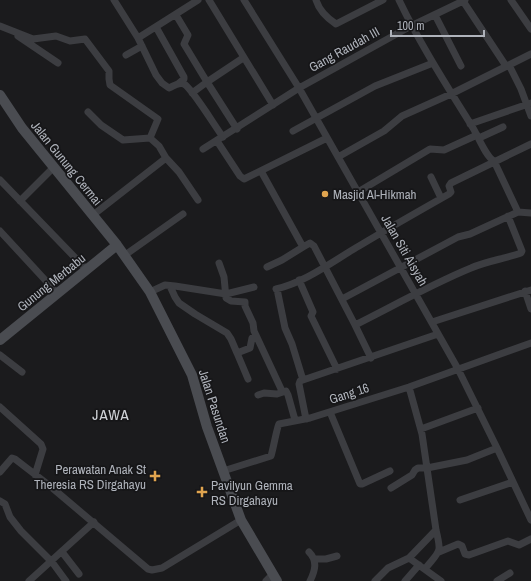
<svg xmlns="http://www.w3.org/2000/svg" width="531" height="581" viewBox="0 0 531 581" font-family="'Archivo Narrow',sans-serif">
	<style>
		.lines { fill: none; stroke-linecap: round; stroke-linejoin: round }
		.street { stroke: #3c3d41; stroke-width: 7 }
		.secondary { stroke: #4a4c51; stroke-width: 10 }
		.poi-dot { fill: #e0a44f; stroke: #161618; stroke-width: 1.5 }
		.labels { text-anchor: middle; stroke-width: 3.5; stroke-linejoin: round; paint-order: stroke }
		.street-label { font-size: 13px; fill: #afb3bb; stroke: #161618 }
		.poi-label { font-size: 13px; fill: #afb3bb; stroke: #161618; text-anchor: start }
		.quarter-label { font-size: 15px; letter-spacing: 1px; fill: #cfd2d7; stroke: #161618 }
	</style>
	<rect width="100%" height="100%" fill="#1b1b1d"/>
	<g class="lines">
		<path class="street" d="M114 0 138 38 156 75 162 83 169 88C174 86 178 82 184 84 192 88 216 128 223 137
			M209 0 273 105
			M244 0 299 88 458 369 497 448 531 520
			M316 0C319 10 327 18 336 24L383 0
			M399 0C420 44 447 86 473 128 478 136 486 157 494 161L518 212
			M511 0 531 29
			M463 1 506 66
			M176 15 188 35 184 44 207 82 237 129
			M435 15 461 66
			M0 26 33 39 56 36 70 41 85 39 109 71V79L110 85 158 119 150 138 159 146 166 158 93 215
			M156 27 184 77V79L178 84
			M18 36 58 63
			M138 38 198 0
			M126 55 142 46
			M509 65 521 89 531 116
			M192 93 207 82 243 58
			M88 112 101 125 123 140 150 138
			M470 124 531 103
			M293 131 375 86 433 63
			M479 138 503 127
			M217 141 240 176 244 179 327 138
			M203 149 299 88 411 26 465 0
			M338 157 384 131 402 116 451 94 531 54
			M166 158 179 172 198 200
			M261 171 303 247 282 260 267 267
			M431 177 441 198
			M0 180 87 270
			M358 192 430 149 444 150 477 135
			M20 201 54 167
			M0 231 58 294
			M303 247 310 243 314 246 355 325 371 358
			M125 255 183 214
			M219 263 224 277 226 298 231 301 245 302V306L253 323 254 331 282 391
			M299 280 313 312 311 316 337 369
			M170 286 175 297 179 303 195 314 227 333 231 339 237 353
			M276 289C306 282 333 261 359 246 389 228 419 211 449 194L451 192 449 186 451 183 531 144
			M277 289 285 328 292 344 303 380
			M525 291 531 309
			M150 292 165 285 175 286 226 294 254 287
			M342 299 458 237 470 234 518 212 531 213
			M432 322 531 290
			M355 325C393 306 432 284 471 268 487 261 504 259 521 253L522 251 508 216
			M0 355 22 372
			M248 379 237 353 250 348 252 338 256 335
			M409 387 422 434 436 530C442 554 440 550 425 569
			M258 395 264 393 277 394 286 391 288 395 295 420
			M0 407 41 444 43 449 35 475
			M330 412 360 484H362L390 471
			M306 419 299 384 300 381 438 334
			M421 429 478 408
			M223 471 271 456C273 450 277 427 279 424L310 418 409 387 531 343
			M0 472 12 458 15 459 50 486 148 569 152 570 162 568 241 520
			M391 488 412 475 415 470 418 468H427L467 460 497 448
			M460 500 513 482
			M0 501 5 504 10 517 21 531 52 562 66 581
			M62 552 79 574
			M309 552C318 561 315 571 310 581
			M439 552 458 544 462 546 465 554 469 555 508 541 519 545 531 539
			M409 558 436 530
			M314 559H326L337 556
			M29 581 94 522
			M266 581 273 574
			M375 581 388 568 409 558 441 581
			M405 581 419 565
			M497 581 510 573"/>
		<path class="secondary" d="M0 95 22 128 117 245 150 292 192 375 207 427 241 520 277 581
			M0 340 117 245"/>
	</g>
	<g class="poi-dot">
		<circle cx="325" cy="194" r="4"/>
		<path d="M153 470h4v4h4v4h-4v4h-4v-4h-4v-4h4z"/>
		<path d="M200 486h4v4h4v4h-4v4h-4v-4h-4v-4h4z"/>
	</g>
	<g class="labels">
		<g class="street-label">
			<text transform="translate(344 49) rotate(-29)" y="5">Gang Raudah III</text>
			<text transform="translate(67 163) rotate(51)" y="5">Jalan Gunung Cermai</text>
			<text transform="translate(405 250) rotate(60)" y="5">Jalan Siti Aisyah</text>
			<text transform="translate(51 282) rotate(-39)" y="5">Gunung Merbabu</text>
			<text transform="translate(349 393) rotate(-18)" y="5">Gang 16</text>
			<text transform="translate(215 406) rotate(72)" y="5">Jalan Pasundan</text>
		</g>
		<g class="poi-label">
			<text x="333" y="199">Masjid Al-Hikmah</text>
			<text x="146" y="474" text-anchor="end">Perawatan Anak St<tspan x="146" dy="15">Theresia RS Dirgahayu</tspan></text>
			<text x="211" y="490">Pavilyun Gemma<tspan x="211" dy="15">RS Dirgahayu</tspan></text>
		</g>
		<g class="quarter-label">
			<text x="111" y="420">JAWA</text>
		</g>
	</g>
	<path d="M391 30v6h93v-6" fill="none" stroke="#afb3bb" stroke-width="2"/>
	<text x="397" y="30" font-size="12" fill="#afb3bb" stroke="#161618" stroke-width="3" paint-order="stroke">100 m</text>
</svg>
